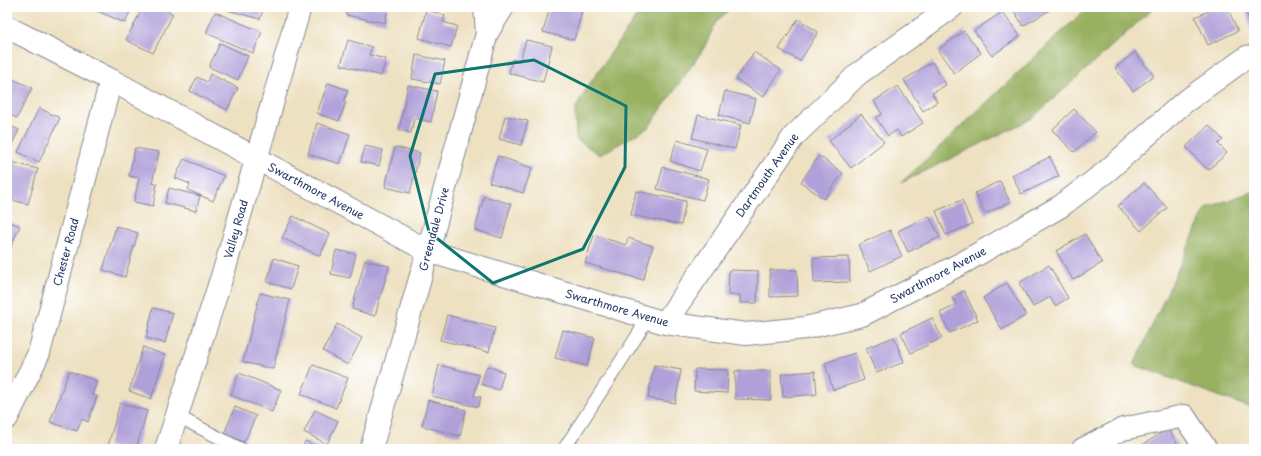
<svg xmlns="http://www.w3.org/2000/svg" width="1261" height="456" viewBox="0 0 1261 456" font-family="'Playpen Sans',sans-serif">
	<style>
		.forest { fill: #98b060; stroke: #5a705f }
		.building { fill: #b0a0d9 }
		.lines { fill: none; stroke-linecap: round; stroke-linejoin: round }
		.service-casing { stroke: #848890; stroke-width: 14 }
		.minor-casing { stroke: #848890; stroke-width: 24 }
		.service { stroke: #fff; stroke-width: 12 }
		.minor { stroke: #fff; stroke-width: 22 }
		.marked { fill: none; stroke: #0f766e; stroke-width: 3; stroke-linejoin: round }
		.labels { text-anchor: middle; stroke-width: 3; stroke-linejoin: round; paint-order: stroke }
		.street-label { font-size: 11px; fill: #1b2f5e; stroke: #fff }
	</style>
	<rect width="100%" height="100%" fill="#fff"/>
	<filter id="ink" filterUnits="userSpaceOnUse"><feTurbulence type="fractalNoise" baseFrequency=".025" numOctaves="2"/><feDisplacementMap in="SourceGraphic" scale="8" xChannelSelector="R" yChannelSelector="G"/><feConvolveMatrix kernelMatrix="1 2 1 2 8 2 1 2 1" color-interpolation-filters="sRGB"/></filter>
	<filter id="wash" filterUnits="userSpaceOnUse"><feTurbulence type="fractalNoise" baseFrequency=".012" numOctaves="4" result="noise"/><feDisplacementMap in="SourceGraphic" scale="16" xChannelSelector="R" yChannelSelector="G"/><feGaussianBlur stdDeviation="0.9" result="paint"/><feColorMatrix in="noise" values="0 0 0 0 0 0 0 0 0 0 0 0 0 0 0 0 0 1.4 0 .05"/><feComposite in="paint" operator="in"/></filter>
	<g filter="url(#wash)">
		<rect width="100%" height="100%" fill="#eee1c1"/>
		<path class="forest" d="M643 7H732L716 22 704 48 649 127 600 155 576 139 575 110 588 86Z
			M1088 7H1155L1031 119 901 183Z
			M1254 191V409L1134 365 1206 208Z"/>
		<g id="blocks">
			<path class="building" d="M97 7H132L125 23 95 10Z
				M143 7H161L173 14 153 53 126 40Z
				M228 7H264L260 19 227 10Z
				M347 7H382L388 8 385 23 346 15Z
				M550 7H583L574 40 543 32Z
				M1012 7H1055L1023 26Z
				M1218 7H1227L1238 31 1208 45 1195 17Z
				M1245 7H1254V30L1251 31Z
				M426 10 445 15 443 22 457 26 451 47 419 38Z
				M215 12 262 32 253 53 206 33Z
				M1002 12 1020 36 992 56 974 31Z
				M798 19 818 32 800 61 779 49Z
				M964 31 981 53 954 73 938 50Z
				M348 40 372 47 369 55 386 59 381 76 341 65Z
				M526 40 552 46 543 82 509 73 512 59 520 61Z
				M220 43 248 56 238 80 209 67Z
				M754 52 781 70 763 97 736 79Z
				M1135 52 1154 76 1133 91 1115 68Z
				M416 55 445 61 440 84 412 79Z
				M932 62 946 85 932 93 937 102 923 111 904 80Z
				M210 74 238 88 227 110 190 91 197 77 207 82Z
				M7 76 32 88 17 118 7 114Z
				M328 83 348 90 344 101 346 102 339 121 317 113Z
				M408 85 437 91 431 122 414 118 411 133 399 130Z
				M898 86 923 123 901 137 897 130 888 136 876 118 882 114 874 101Z
				M725 91 756 99 750 123 719 115Z
				M39 108 60 118 39 162 18 152Z
				M1074 109 1096 132 1074 152 1052 130Z
				M861 114 884 142 851 168 829 141Z
				M698 115 741 125 735 149 692 138Z
				M505 116 528 121 521 145 499 139Z
				M317 123 350 134 340 164 308 154Z
				M7 124 19 130 10 148 7 146Z
				M1209 125 1223 140 1218 144 1227 153 1208 170 1186 147Z
				M677 140 707 149 700 171 670 161Z
				M365 146 383 150 379 166 361 162Z
				M395 147 420 153 410 193 385 187Z
				M135 148 159 152 152 183 157 184 153 206 134 202 139 178 129 176Z
				M498 156 532 168 523 193 489 182Z
				M819 156 843 173 824 199 801 182Z
				M1050 157 1059 176 1021 194 1012 175Z
				M184 159 224 176 213 201 188 190 190 184 175 178Z
				M7 161 38 169 28 204 7 199V185L9 178H7Z
				M663 167 709 179 703 200 657 189Z
				M1000 181 1010 202 985 214 975 193Z
				M1144 183 1167 208 1141 231 1118 206Z
				M169 188 200 196 196 211 165 203Z
				M636 191 686 201 681 225 631 215Z
				M484 196 511 204 502 238 475 230Z
				M962 200 972 224 946 235 936 211Z
				M293 216 330 234 320 256 282 238Z
				M929 216 940 237 908 252 898 231Z
				M7 221 20 226 7 255Z
				M116 226 138 233 125 277 103 270Z
				M890 230 902 256 870 271 858 245Z
				M1085 234 1102 263 1073 280 1056 251Z
				M594 235 626 245 628 238 653 246 643 280 585 263Z
				M336 250 356 254 350 278 331 274Z
				M849 257 850 282 814 283 813 258Z
				M274 258 298 266 291 289 267 282Z
				M365 260 389 266 375 316 352 309Z
				M1049 265 1068 298 1055 306 1050 297 1033 307 1019 283Z
				M729 270 758 271 757 303H740V295H728Z
				M770 270H797L798 296 770 297Z
				M1007 283 1026 315 1002 330 983 298Z
				M964 291 978 320 950 333 940 313 956 305 952 297Z
				M260 293 290 300 273 369 243 362Z
				M153 308 173 313 165 343 146 338Z
				M447 315 495 328 489 352 440 340Z
				M932 318 942 338 911 353 901 333Z
				M337 324 362 338 348 365 323 351Z
				M563 330 595 338 587 366 555 358Z
				M894 337 904 362 876 373 866 348Z
				M143 347 165 355 151 399 129 391Z
				M855 353 864 380 833 390 825 363Z
				M313 365 348 378 336 408 301 394Z
				M439 365 479 375 474 396 481 397 478 407 432 396Z
				M654 365 681 370 675 403 648 398Z
				M487 366 504 372 499 390 481 384Z
				M695 369 728 370 727 393 694 391Z
				M69 371 97 381 92 395 97 396 88 422 82 419 77 431 50 422Z
				M735 371H771V400L735 399Z
				M815 371 817 394 783 397 781 374Z
				M239 373 281 390 272 412 231 395Z
				M428 400 466 410 460 436 422 426Z
				M120 403 147 411 136 449H117L108 446Z
				M235 407 256 416 244 442 224 434Z
				M315 410 338 421 327 444 304 432Z
				M1168 429 1180 448 1178 449H1136Z
				M305 441 323 449H302Z"/>
		</g>
	</g>
	<g filter="url(#ink)">
		<use href="#blocks" fill-opacity="0" stroke="#848890" stroke-width="1"/>
		<g class="lines">
			<g class="service-casing">
				<path id="service" d="M177 416 241 449
					M564 449 639 333 647 317"/>
			</g>
			<g class="minor-casing">
				<path id="minor" d="M7 27 111 80 428 251 665 323 746 334 805 328 862 315 966 261 1061 206 1107 171 1182 104 1247 57 1254 56
					M487 33 503 7
					M665 323 794 136 858 74 952 7
					M7 418 39 353 111 80
					M166 449 226 264 300 7
					M371 449 428 251 487 33 485 7
					M1083 449 1123 429 1184 416 1206 449"/>
			</g>
			<use href="#service" class="service"/>
			<use href="#minor" class="minor"/>
		</g>
	</g>
	<path class="marked" d="M534 60 626 106 625 167 583 249 493 283 429 232 410 156 435 74Z"/>
	<g class="labels">
		<g class="street-label">
			<text transform="translate(767 175) rotate(-55)" y="4">Dartmouth Avenue</text>
			<text transform="translate(316 191) rotate(28)" y="4">Swarthmore Avenue</text>
			<text transform="translate(236 229) rotate(-74)" y="4">Valley Road</text>
			<text transform="translate(434 229) rotate(-75)" y="4">Greendale Drive</text>
			<text transform="translate(66 252) rotate(-75)" y="4">Chester Road</text>
			<text transform="translate(938 275) rotate(-28)" y="4">Swarthmore Avenue</text>
			<text transform="translate(617 308) rotate(16)" y="4">Swarthmore Avenue</text>
		</g>
	</g>
	<rect width="1261" height="456" fill="none" stroke="#fff" stroke-width="24"/>
</svg>
